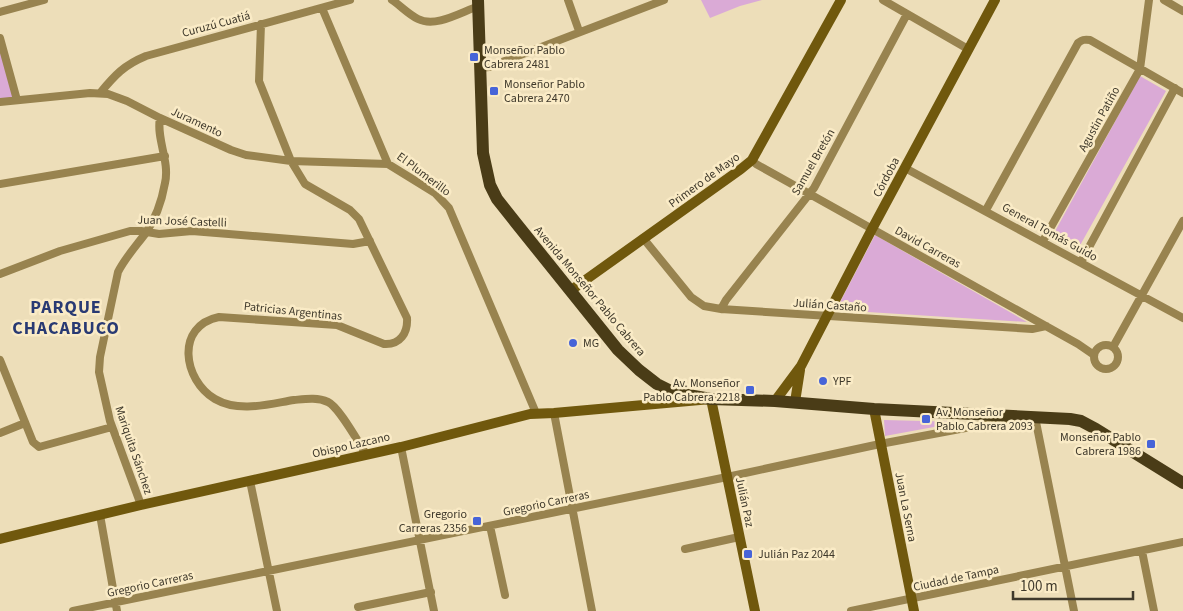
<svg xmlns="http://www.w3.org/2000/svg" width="1183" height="611" viewBox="0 0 1183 611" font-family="'Source Sans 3',sans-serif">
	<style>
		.green { fill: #daaad6 }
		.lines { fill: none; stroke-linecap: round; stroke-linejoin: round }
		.street { stroke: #98834f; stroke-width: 8 }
		.secondary { stroke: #70580d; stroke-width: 10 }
		.primary { stroke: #4a3c17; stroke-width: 12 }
		.poi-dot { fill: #4764d8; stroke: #faebc6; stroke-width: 2 }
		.labels { text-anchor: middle; stroke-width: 5; stroke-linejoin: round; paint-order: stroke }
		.street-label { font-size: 12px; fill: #3f392b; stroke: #faebc6 }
		.poi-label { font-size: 12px; fill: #3f392b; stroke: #faebc6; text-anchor: start }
		.district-label { font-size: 18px; font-weight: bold; letter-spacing: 1px; fill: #293a73; stroke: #faebc6 }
	</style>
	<rect width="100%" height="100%" fill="#eddeb9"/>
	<path class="green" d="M701 0H762L740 6 710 18Z
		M0 49 14 97 0 100Z
		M1140 76 1166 91 1078 249 1053 235Z
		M875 235 1027 322 836 310Z
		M884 420 961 422 885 436Z"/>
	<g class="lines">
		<path class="street" d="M392 0C401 6 408 14 418 19 436 28 461 12 479 6
			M568 0 579 31
			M883 0 968 49
			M1164 0 1183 11
			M322 8 388 164 435 193 449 208 536 413
			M0 12 44 0
			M261 24 259 81 291 161 305 184 350 210 359 219 407 318C408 333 400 345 384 344L337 325 219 317C175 326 183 380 215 399 239 413 269 404 294 400 305 399 317 397 328 402 339 407 358 442 366 454
			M0 38 17 100
			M480 68 489 67 664 0
			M100 93C115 75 124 65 146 56L350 0
			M0 102 90 93 108 94 127 101 160 118 231 150 246 155 291 161 388 164
			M752 160 756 164 1078 344 1094 355
			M905 168 1183 318
			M0 184 165 156
			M986 210 1078 43C1082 40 1084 39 1090 40L1183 93
			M643 238 691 297 704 306 721 309 1032 329 1046 326
			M1043 241 1140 69 1149 0
			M1081 262 1175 88
			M0 274 60 251 130 231H141L159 234 192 231 353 244 370 241
			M721 309 726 300 814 188 907 14
			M1094 357a12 12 0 1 1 24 0a12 12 0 1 1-24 0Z
			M1113 347 1183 221
			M0 360 33 442 39 447 112 427
			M554 413 592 611
			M1035 417 1074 611
			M0 433 25 423
			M401 447 434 611
			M250 481 277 611
			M141 505 110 421 99 372 100 357 118 272C125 258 136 246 145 234 155 220 162 200 165 183 170 161 156 139 160 118
			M100 515 117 611
			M490 526 505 595
			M685 549 739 537
			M1142 551 1154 611
			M358 607 431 592
			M73 611 727 477 880 444 1008 420
			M851 611 1183 542"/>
		<path class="secondary" d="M570 291 741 169 752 160 841 0
			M775 401 801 366 872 229 995 0
			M795 402 800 370
			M874 409 914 611
			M0 539 141 505 401 447 530 414 554 413 711 399 755 611"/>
		<path class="primary" d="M478 0 483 153 490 185 497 199 516 223 618 350 639 370 657 384 671 391 682 394 711 399 775 401 874 409 1070 419 1081 421 1096 429 1183 483"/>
	</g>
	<g class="poi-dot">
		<rect x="469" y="52" width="10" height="10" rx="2.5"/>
		<rect x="489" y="86" width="10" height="10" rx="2.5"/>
		<circle cx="573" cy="343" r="5"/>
		<circle cx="823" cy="381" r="5"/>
		<rect x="745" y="385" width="10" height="10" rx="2.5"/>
		<rect x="921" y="414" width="10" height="10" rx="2.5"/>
		<rect x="1146" y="439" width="10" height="10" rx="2.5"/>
		<rect x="472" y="516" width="10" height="10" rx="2.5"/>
		<rect x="743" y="549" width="10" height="10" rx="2.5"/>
	</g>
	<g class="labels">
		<g class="street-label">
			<text transform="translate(216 24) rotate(-15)" y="4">Curuzú Cuatiá</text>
			<text transform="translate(1099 119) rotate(-61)" y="4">Agustin Patiño</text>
			<text transform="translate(197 122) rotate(25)" y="4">Juramento</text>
			<text transform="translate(813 162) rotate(-60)" y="4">Samuel Bretón</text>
			<text transform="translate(424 174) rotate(37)" y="4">El Plumerillo</text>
			<text transform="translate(886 177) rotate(-62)" y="4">Córdoba</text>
			<text transform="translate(704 180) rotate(-36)" y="4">Primero de Mayo</text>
			<text transform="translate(182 221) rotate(2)" y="4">Juan José Castelli</text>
			<text transform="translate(1050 232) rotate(29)" y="4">General Tomás Guido</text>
			<text transform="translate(928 247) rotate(29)" y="4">David Carreras</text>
			<text transform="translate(590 291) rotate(50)" y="4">Avenida Monseñor Pablo Cabrera</text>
			<text transform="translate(830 305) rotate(4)" y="4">Julián Castaño</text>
			<text transform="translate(293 311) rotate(6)" y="4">Patricias Argentinas</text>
			<text transform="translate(351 445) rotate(-13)" y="4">Obispo Lazcano</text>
			<text transform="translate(134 450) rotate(71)" y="4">Mariquita Sánchez</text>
			<text transform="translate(745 502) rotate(78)" y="4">Julián Paz</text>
			<text transform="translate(546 503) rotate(-12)" y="4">Gregorio Carreras</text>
			<text transform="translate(906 507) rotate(79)" y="4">Juan La Serna</text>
			<text transform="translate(956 578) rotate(-12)" y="4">Ciudad de Tampa</text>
			<text transform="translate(150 584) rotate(-12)" y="4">Gregorio Carreras</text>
		</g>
		<g class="poi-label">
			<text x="484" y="54">Monseñor Pablo<tspan x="484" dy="14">Cabrera 2481</tspan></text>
			<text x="504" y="88">Monseñor Pablo<tspan x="504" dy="14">Cabrera 2470</tspan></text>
			<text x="583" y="347">MG</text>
			<text x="833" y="385">YPF</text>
			<text x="740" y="387" text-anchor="end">Av. Monseñor<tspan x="740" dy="14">Pablo Cabrera 2218</tspan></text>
			<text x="936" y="416">Av. Monseñor<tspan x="936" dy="14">Pablo Cabrera 2093</tspan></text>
			<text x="1141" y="441" text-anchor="end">Monseñor Pablo<tspan x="1141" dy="14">Cabrera 1986</tspan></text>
			<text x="467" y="518" text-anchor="end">Gregorio<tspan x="467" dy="14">Carreras 2356</tspan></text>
			<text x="758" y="558">Julián Paz 2044</text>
		</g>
		<g class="district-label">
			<text x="66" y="313">PARQUE<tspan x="66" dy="21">CHACABUCO</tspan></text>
		</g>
	</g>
	<path d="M1013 591v8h120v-8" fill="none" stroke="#3f392b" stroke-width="2.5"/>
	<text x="1020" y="591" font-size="15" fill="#3f392b" stroke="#faebc6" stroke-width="4" paint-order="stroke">100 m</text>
</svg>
